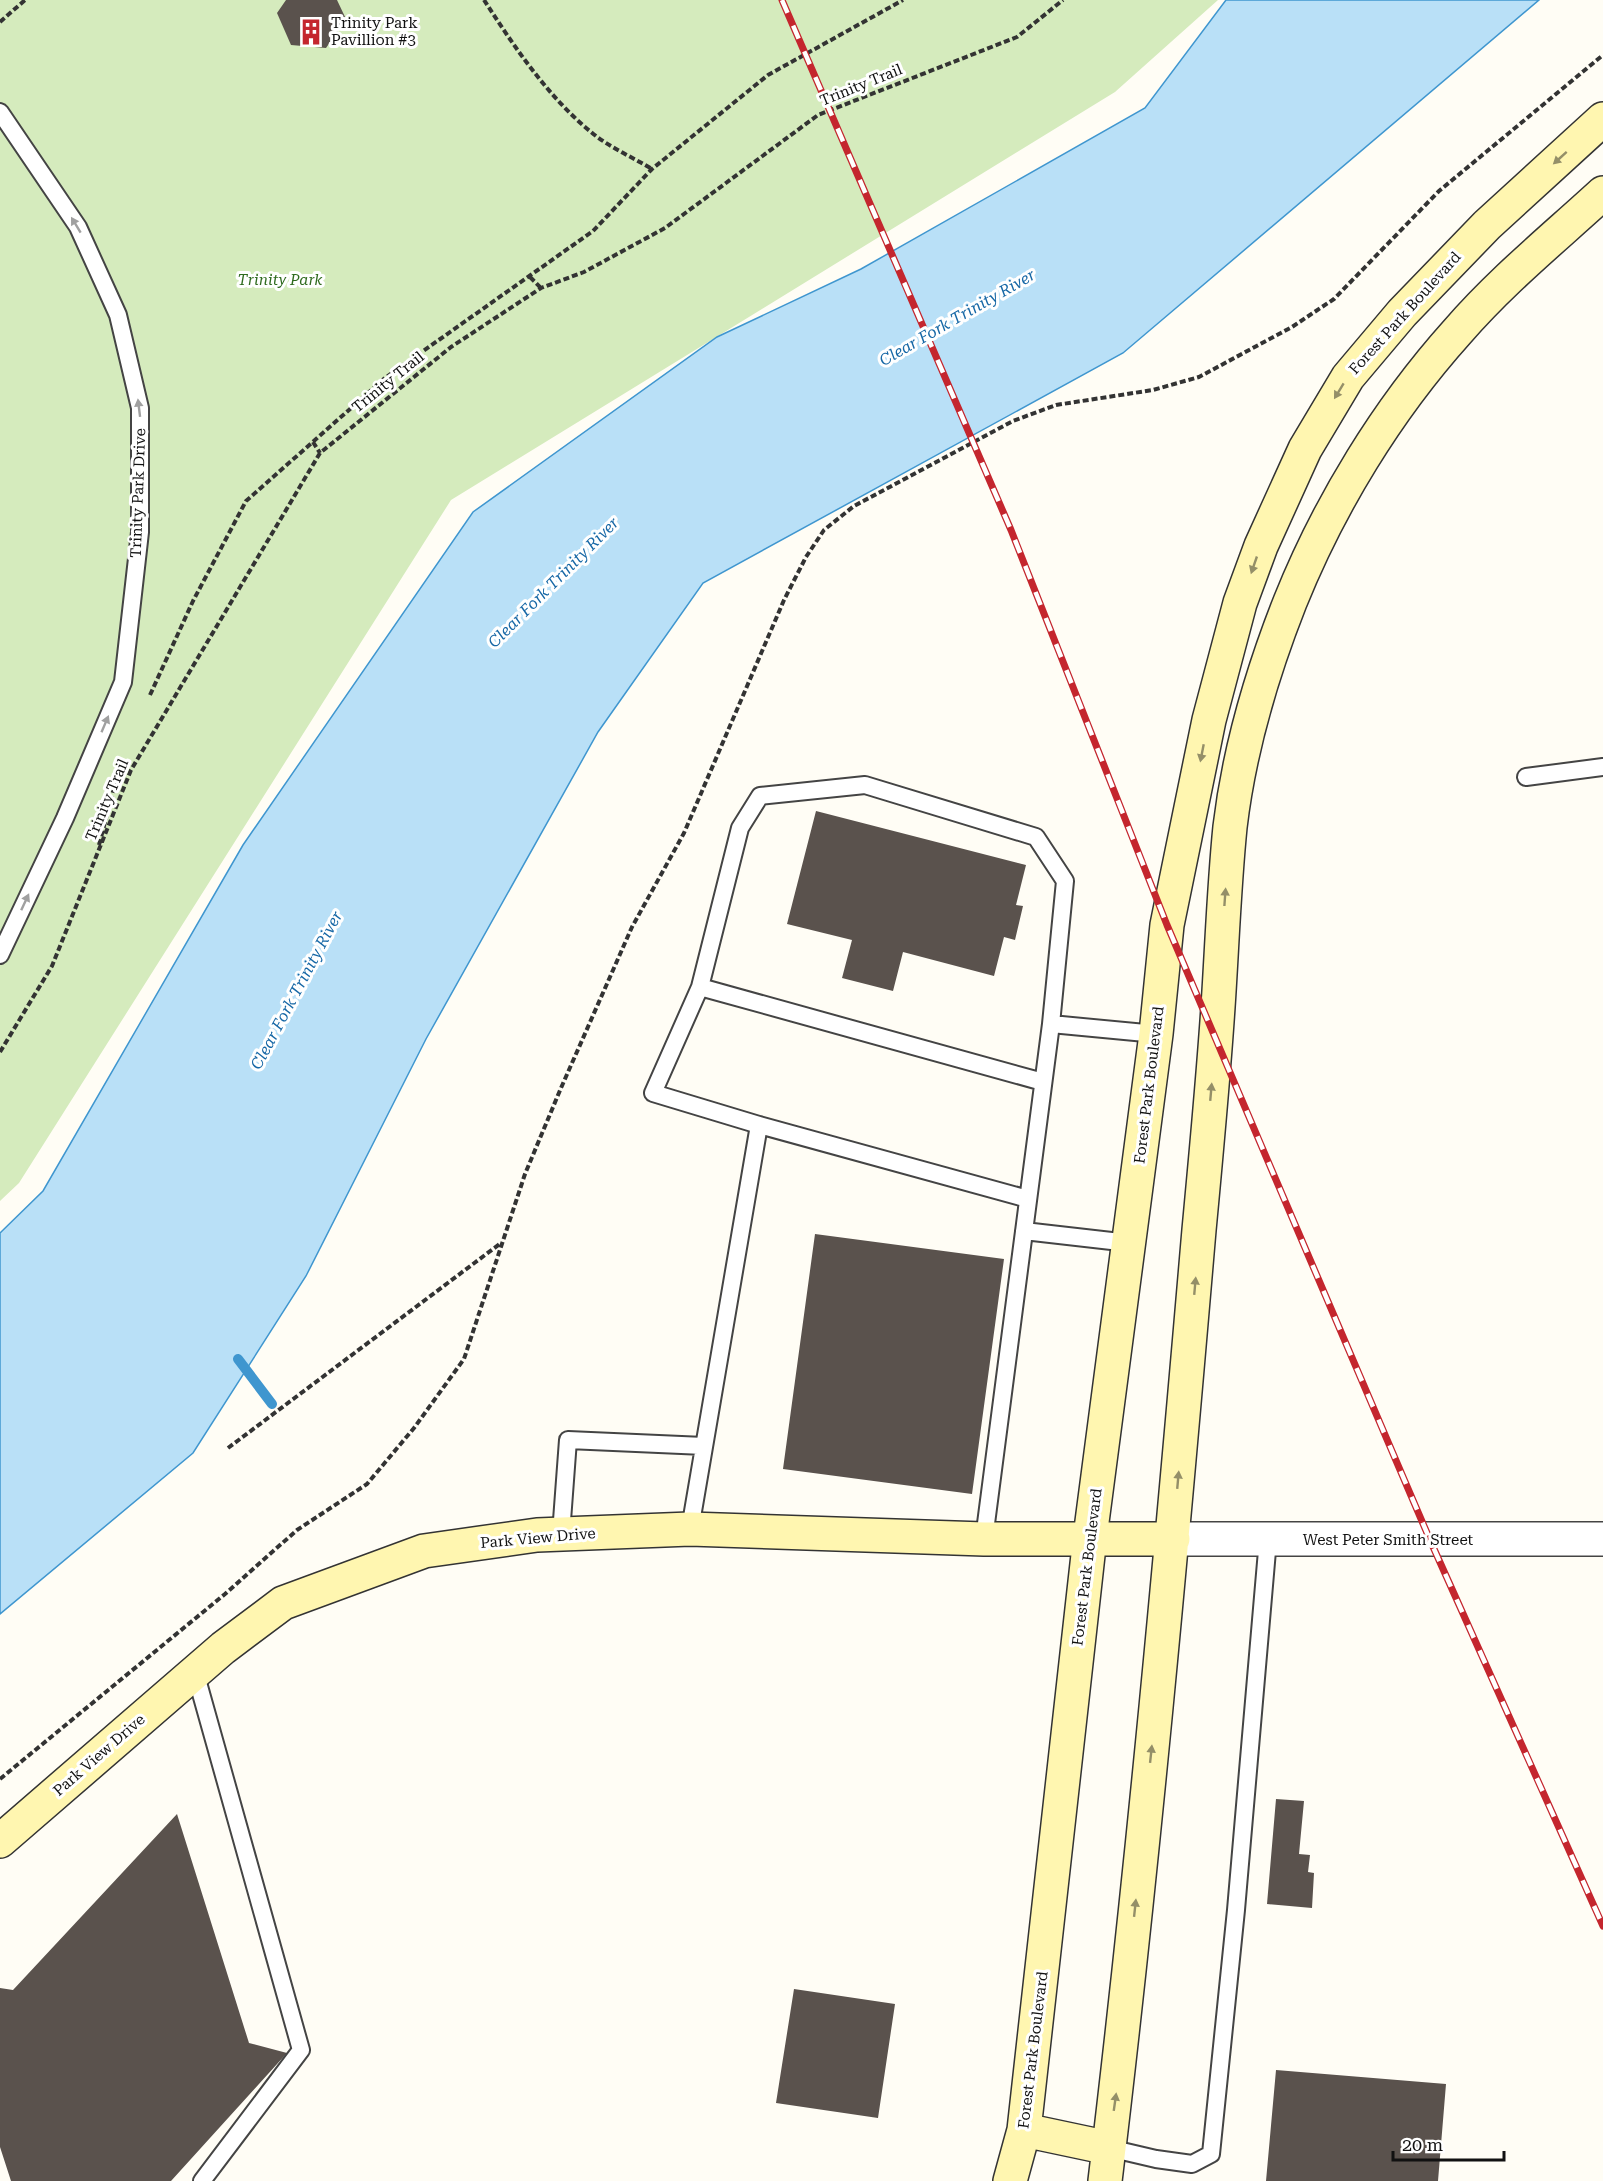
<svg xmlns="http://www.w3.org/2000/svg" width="1603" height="2181" viewBox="0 0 1603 2181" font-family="'Roboto Serif',serif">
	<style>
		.green { fill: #d5ebbd }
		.water { fill: #b9e0f7; stroke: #3f96cf; stroke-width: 1.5 }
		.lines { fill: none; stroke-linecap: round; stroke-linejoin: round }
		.stream { stroke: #3f96cf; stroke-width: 10 }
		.building { fill: #5a524d }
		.lane-casing { stroke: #444; stroke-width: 20 }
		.street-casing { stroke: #444; stroke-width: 36 }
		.secondary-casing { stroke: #333; stroke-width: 36 }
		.path { stroke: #333; stroke-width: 4; stroke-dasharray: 6 3; stroke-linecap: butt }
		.lane { stroke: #fff; stroke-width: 16 }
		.street { stroke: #fff; stroke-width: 33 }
		.secondary { stroke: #fff6b0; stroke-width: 33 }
		.rail-casing { stroke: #c4262e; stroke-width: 7 }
		.rail { stroke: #fff; stroke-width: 4.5; stroke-dasharray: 14; stroke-linecap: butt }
		.oneway { fill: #948f68 }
		.oneway2 { fill: #a0a0a0 }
		.labels { text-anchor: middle; stroke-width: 6; stroke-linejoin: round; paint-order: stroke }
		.poi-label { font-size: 15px; fill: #111; stroke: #fff; text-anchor: start }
		.street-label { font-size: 15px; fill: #111; stroke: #fff }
		.park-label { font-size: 15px; font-style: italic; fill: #2f6b1f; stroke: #fff }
		.water-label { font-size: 16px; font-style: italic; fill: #1768a6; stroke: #fff }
	</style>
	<rect width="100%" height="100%" fill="#fffdf5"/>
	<path class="green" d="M0 0H1218L1115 92 451 500 19 1183 0 1201Z"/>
	<path class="water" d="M1226 0H1539L1123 353 703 583 598 732 426 1039 306 1276 193 1453 0 1614V1233L43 1191 243 845 473 512 717 337 861 269 1145 108Z"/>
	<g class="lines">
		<path class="stream" d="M238 1359 272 1404"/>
	</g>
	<path class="building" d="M286 0H337L346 19 326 48 291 45 277 13Z
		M816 811 1026 865 1016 905 1023 906 1015 940 1004 937 994 976 903 952 893 991 842 978 852 940 787 924Z
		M815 1234 1004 1259 972 1494 783 1469Z
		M1276 1799 1304 1801 1299 1854 1310 1855 1308 1872 1314 1873 1312 1908 1267 1904Z
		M177 1814 249 2043 287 2053 171 2181H11L0 2147V1988L13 1990Z
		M794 1989 895 2004 878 2118 776 2103Z
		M1276 2070 1446 2084 1438 2181H1266Z"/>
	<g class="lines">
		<g class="lane-casing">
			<path id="lane" d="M0 112 78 227 118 315 140 408V532L123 682 65 818 0 955
				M1526 777 1603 767
				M700 987 740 828 760 796 865 785 1036 837 1065 881 1051 1024
				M759 1125 653 1093 700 987 1043 1082
				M1024 1231 1129 1243
				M690 1529 759 1125 1028 1199
				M561 1534 568 1440 704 1446
				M984 1539 1051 1024 1156 1034
				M195 1672 301 2050 202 2181
				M1109 2148 1156 2159 1192 2164 1211 2154 1236 1910 1268 1539"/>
		</g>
		<g class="street-casing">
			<path id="street" d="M1173 1539H1603"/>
		</g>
		<g class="secondary-casing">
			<path id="secondary" d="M0 1841 223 1648 283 1603 424 1551 537 1535 690 1529 984 1539H1173
				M1024 2130 1109 2148
				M1010 2181 1024 2130 1090 1537 1156 1034 1167 925 1209 720 1240 603 1261 546 1305 449 1348 377 1402 313 1487 225 1603 119
				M1105 2181C1143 1865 1172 1547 1199 1230 1206 1156 1213 1082 1218 1007 1222 947 1224 887 1230 827 1239 751 1262 673 1290 602 1329 505 1387 410 1457 332 1501 281 1554 238 1603 193"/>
		</g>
		<path class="path" d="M484 0C515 48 550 100 596 136 613 149 634 158 652 169
			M0 22 25 0
			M530 277 541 288
			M313 442 320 453
			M150 695 193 601 246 501 385 378 593 231 652 169 768 75 903 0
			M99 845 120 765
			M0 1052 52 966 131 770 320 453 451 347 541 288 584 272 665 228 818 115 1017 37 1063 0
			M228 1448 501 1243
			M0 1779 225 1594 297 1530 367 1484 414 1428 464 1359 525 1174 561 1088 632 927 684 833 784 600 806 557 824 530 854 506 1013 421 1056 405 1153 390 1199 377 1292 327 1334 299 1439 191 1603 55"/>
		<use href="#lane" class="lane"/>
		<use href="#street" class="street"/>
		<use href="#secondary" class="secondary"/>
		<g class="rail-casing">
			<path id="rail" d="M782 0 1011 530 1167 925 1430 1540 1603 1926"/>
		</g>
		<use href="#rail" class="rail"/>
	</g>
	<defs><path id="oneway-solid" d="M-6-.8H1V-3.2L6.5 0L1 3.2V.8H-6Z" transform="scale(1.5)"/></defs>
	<g class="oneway">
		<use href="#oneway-solid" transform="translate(1560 158) rotate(138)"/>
		<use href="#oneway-solid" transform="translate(1339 391) rotate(121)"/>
		<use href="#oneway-solid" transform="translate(1254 565) rotate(109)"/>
		<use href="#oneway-solid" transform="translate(1202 753) rotate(101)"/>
		<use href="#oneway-solid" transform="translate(1225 897) rotate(-86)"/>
		<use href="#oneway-solid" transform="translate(1211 1092) rotate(-85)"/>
		<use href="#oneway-solid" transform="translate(1195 1286) rotate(-85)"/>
		<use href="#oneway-solid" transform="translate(1178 1480) rotate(-85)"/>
		<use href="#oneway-solid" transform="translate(1151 1754) rotate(-84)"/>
		<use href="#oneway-solid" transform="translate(1135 1908) rotate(-84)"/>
		<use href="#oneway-solid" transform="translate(1115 2102) rotate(-82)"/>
	</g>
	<g class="oneway2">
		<use href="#oneway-solid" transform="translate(76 225) rotate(-121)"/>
		<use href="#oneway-solid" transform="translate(139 408) rotate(-97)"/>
		<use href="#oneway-solid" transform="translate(105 724) rotate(-67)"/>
		<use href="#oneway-solid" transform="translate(25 902) rotate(-65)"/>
	</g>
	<defs>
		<g id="building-bare" transform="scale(2.07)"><path d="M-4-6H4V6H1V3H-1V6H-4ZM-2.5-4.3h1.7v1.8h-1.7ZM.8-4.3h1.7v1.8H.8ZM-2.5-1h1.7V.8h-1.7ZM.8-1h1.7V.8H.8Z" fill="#c4262e" stroke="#fff" stroke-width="2.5" paint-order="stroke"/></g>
	</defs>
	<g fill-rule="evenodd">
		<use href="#building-bare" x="311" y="32"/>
	</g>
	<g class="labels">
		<g class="poi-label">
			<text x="331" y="28">Trinity Park<tspan x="331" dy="17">Pavillion #3</tspan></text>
		</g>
		<g class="street-label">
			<text transform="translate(861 85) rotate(-22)" y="5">Trinity Trail</text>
			<text transform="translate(1405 313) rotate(-48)" y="5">Forest Park Boulevard</text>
			<text transform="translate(388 382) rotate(-39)" y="5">Trinity Trail</text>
			<text transform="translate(138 493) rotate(-88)" y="5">Trinity Park Drive</text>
			<text transform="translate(107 800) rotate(-67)" y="5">Trinity Trail</text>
			<text transform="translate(1149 1085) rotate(-83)" y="5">Forest Park Boulevard</text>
			<text transform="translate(538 1538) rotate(-5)" y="5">Park View Drive</text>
			<text x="1388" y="1545">West Peter Smith Street</text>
			<text transform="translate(1087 1567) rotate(-83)" y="5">Forest Park Boulevard</text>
			<text transform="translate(99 1755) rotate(-41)" y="5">Park View Drive</text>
			<text transform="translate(1033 2050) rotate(-83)" y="5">Forest Park Boulevard</text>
		</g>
		<g class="park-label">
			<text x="280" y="285">Trinity Park</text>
		</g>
		<g class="water-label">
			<text transform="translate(957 317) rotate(-30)" y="6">Clear Fork Trinity River</text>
			<text transform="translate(553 582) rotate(-45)" y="6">Clear Fork Trinity River</text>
			<text transform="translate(296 990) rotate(-62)" y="6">Clear Fork Trinity River</text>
		</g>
	</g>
	<path d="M1393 2151v9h111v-9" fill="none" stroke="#111111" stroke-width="3"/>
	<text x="1402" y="2151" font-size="18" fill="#111111" stroke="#ffffff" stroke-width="4.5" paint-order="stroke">20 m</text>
</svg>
